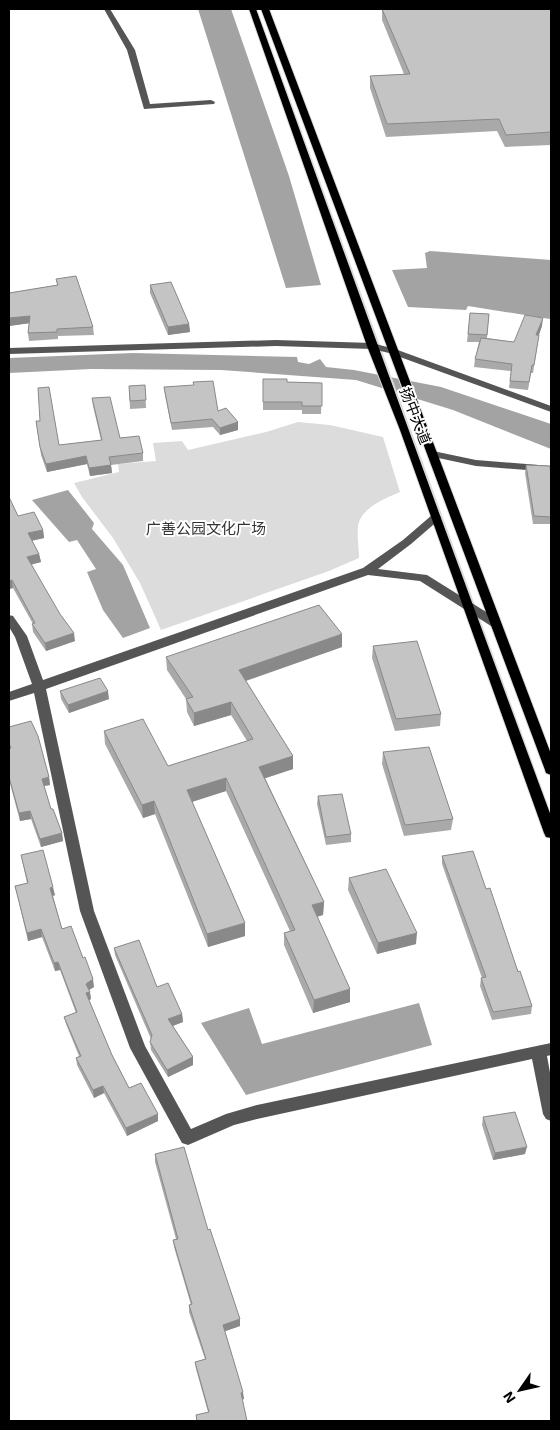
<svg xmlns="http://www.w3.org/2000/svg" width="560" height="1430" viewBox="0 0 560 1430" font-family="'Exo 2','Noto Sans SC',sans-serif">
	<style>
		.green { fill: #dcdcdc }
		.water { fill: #a3a3a3 }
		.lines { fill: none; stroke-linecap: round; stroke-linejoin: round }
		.major-casing { stroke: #dbdbdb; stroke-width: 2 }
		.minor { fill: #555; fill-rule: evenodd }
		.major { fill: #000; fill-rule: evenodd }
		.wall { fill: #a9a9a9 }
		.shaded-wall { fill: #898989 }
		.building { fill: #c4c4c4; stroke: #898989 }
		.labels { text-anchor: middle; stroke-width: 4; stroke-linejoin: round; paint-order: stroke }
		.street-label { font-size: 15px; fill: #000; stroke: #fff }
		.park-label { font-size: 15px; fill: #333; stroke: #fff }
	</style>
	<rect width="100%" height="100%" fill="#fff"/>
	<path class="green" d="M298 422 330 425 383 437 400 492C386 498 365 506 359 522 356 532 359 547 359 558L329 571 161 630 140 583 113 538 82 497 74 483 119 472 118 464 156 461 153 443 182 441 188 450 266 432Z"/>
	<path class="water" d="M198 9H231L289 176 321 285 286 288Z
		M430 251 551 260 550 319 468 306 466 310 408 307 392 270 427 268 425 253Z
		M133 353 297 357 298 362 309 364 320 359 326 367 354 370 441 387 551 424V449L453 410 356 380 221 370 91 369 9 373V358Z
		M68 490 94 523 92 529 123 565 150 628 123 638 103 610 87 572 96 569 77 540 69 542 32 500Z
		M419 1003 432 1045 246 1095 201 1023 249 1008 262 1044Z"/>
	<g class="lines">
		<g class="major-casing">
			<path id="major" d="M249 9H256C353 278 451 547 551 816V838L546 837 544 833 400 430 367 346Z
				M261 9H269L551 754V775L546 773 545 770Z"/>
		</g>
		<path class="minor" d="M104 9H110L135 50 150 104 211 100 215 102 214 104 144 109 127 50Z
			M276 340 372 343 395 349 551 406V412L389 353 372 349 276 346 9 354V348Z
			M433 451 476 460 551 466V472L476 466 429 456 428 454 429 452Z
			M436 514 441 517 440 519 411 544 378 569 427 575 499 620 501 623 499 626H491L420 581 368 575 46 689 94 911 145 1046 191 1129 226 1114 257 1105 551 1043V1055L547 1056 551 1078V1121L546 1119 543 1114 532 1059 257 1119 234 1125 188 1145 182 1143 130 1048 80 911 34 693 9 701V692L32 684 15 637 9 627V615L13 616 27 636 43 680 363 568 403 540 432 515Z"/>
		<use href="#major" class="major"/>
	</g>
	<path class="wall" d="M382 9H551V145L505 147 497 131 386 137 370 88V76L404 74 382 20Z
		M56 279 93 327 94 335 58 336V339L29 341 28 333 29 323 9 326V293L57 285Z
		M150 285 189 324 190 332 168 335 150 293Z
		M470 313 489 314 487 338 514 342 542 326 539 335 533 373H531L528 390 509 388 511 371 474 367 475 359 479 342H467Z
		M263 379 287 382 322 383 321 414H302V410H263Z
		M145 385 146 408 130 409 129 386Z
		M164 387 218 411 238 422V430L220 435 213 427 172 430 165 395Z
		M92 398 120 438 143 453V461L111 465 112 473 90 476 87 464 47 472 41 455 36 421 59 445 101 440 93 406Z
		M526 465 551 476V524H533L525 473Z
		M9 497 18 516 43 530 44 538 32 541 39 554 41 562 31 565 75 641 46 651 33 632 32 624H33L13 588 9 589Z
		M373 646 441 714 440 726 395 731 372 658Z
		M342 647 246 681 293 756V769L265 778 324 902 323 915 317 917 350 1002 313 1013 284 945V933L290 931 226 791 192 802 245 923V936L208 947 155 814 143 818 105 744 104 731 168 766 247 741 231 715 194 726 187 712 186 699 167 670 166 657Z
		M60 691 109 699 69 713 61 699Z
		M9 727 49 777 50 785 44 786 51 809 62 833 63 841 41 847 31 819 20 821 9 780Z
		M383 752 453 819 451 830 404 836 382 764Z
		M318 796 351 834V842L326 845 317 804Z
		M21 855 55 895 53 896 62 929 94 987 89 990 91 999 89 1000 112 1055 129 1088 158 1114V1121L127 1136 104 1093 94 1098 77 1065 76 1058 79 1056 66 1024 64 1017 76 1013 60 970 55 971 42 937 28 941 15 886 27 883Z
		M442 856 486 889 532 1006 531 1014 492 1020 480 986 481 978H482L442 864Z
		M349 878 416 944 377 954 348 890Z
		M114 948 157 987 182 1014 183 1022 173 1026 193 1057V1065L168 1077 151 1050 150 1042 151 1039 115 955Z
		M483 1117 525 1154 493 1160 482 1125Z
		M155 1154 208 1230 240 1319V1326L225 1331 244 1399H242L247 1421H196V1415L208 1412 196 1369 195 1362 205 1359 189 1312V1305H191L174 1247 173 1240 176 1239 155 1162Z"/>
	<path class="shaded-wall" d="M30 316 31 323 9 326V318Z
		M543 318 542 326 536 342V335Z
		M189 324 190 332 168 335V327Z
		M238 422V430L220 435V428Z
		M86 456 87 464 47 472 46 464Z
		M111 465 112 473 90 476 89 468Z
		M43 530 44 538 29 541 28 533Z
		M39 554 41 562 28 565 27 557Z
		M12 580 13 588 9 589V581Z
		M74 633 75 641 46 651 45 643Z
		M342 634V647L239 683V670Z
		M108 691 109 699 69 713 68 705Z
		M231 702V715L194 726V713Z
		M293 756V769L260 780 259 767Z
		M49 777 50 785 43 786 42 779Z
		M226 778V791L188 803 187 790Z
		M154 801 155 814 143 818 142 805Z
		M30 811 31 819 20 821 19 813Z
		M62 833 63 841 41 847 40 839Z
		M53 887 55 895 52 896 50 888Z
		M324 902 323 915 311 918 312 905Z
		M245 923V936L208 947 207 934Z
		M41 929 42 937 28 941 27 933Z
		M417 933 416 944 377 954 378 943Z
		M58 962 60 970 55 971 54 963Z
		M93 979 94 987 87 991 86 984Z
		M350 989V1002L313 1013 314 1000Z
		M90 992 91 999 87 1001 86 993Z
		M182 1014 183 1022 169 1027 168 1019Z
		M193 1057V1065L168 1077 167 1070Z
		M103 1086 104 1093 94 1098 93 1090Z
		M158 1114V1121L127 1136 126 1128Z
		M527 1147 525 1154 493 1160 495 1153Z
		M240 1319V1326L223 1332V1325Z
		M243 1392 244 1399 241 1400V1393Z"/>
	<path class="building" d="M382 9H551V132L506 135 499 119 387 124 370 76 410 74Z
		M76 276 93 327 57 329V332L28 333 30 316 9 318V293L58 285 56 279Z
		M171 282 189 324 168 327 150 285Z
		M470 313 489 314 487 335 468 334Z
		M525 315 543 318 536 335H539L534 365H532L529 382 510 381 512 364 475 359 481 338 514 342Z
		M263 379H287V382L322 383V406H302V402H263Z
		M213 381 218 411 226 408 238 422 220 428 212 419 171 423 164 387 194 385 193 382Z
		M145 385 146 400 130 401 129 386Z
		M49 387 59 445 102 440 92 398 110 397 120 438 139 436 143 453 109 457 111 465 89 468 86 456 46 464 40 447 36 421H40L38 388Z
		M526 465 550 466 551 476V517L534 516Z
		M9 497 18 516 34 512 43 530 28 533 39 554 27 557 60 614 74 633 45 643 32 624 35 623 12 580 9 581Z
		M319 605 342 634 239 670 293 756 259 767 324 902 312 905 350 989 314 1000 284 933 295 930 226 778 187 790 245 923 207 934 154 801 142 805 104 731 143 719 168 766 253 739 231 702 194 713 186 699 193 697 166 657Z
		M417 641 441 714 396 719 373 646Z
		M100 678 108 691 68 705 60 691Z
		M31 721 38 736 49 777 42 779 51 809H53L62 833 40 839 30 811 19 813 9 777V749L11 748 9 743V727Z
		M429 747 453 819 405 825 383 752Z
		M342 794 351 834 326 837 318 796Z
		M43 850 53 887 50 888 62 929 71 926 83 958 85 957 93 979 86 984 90 992 86 993 112 1055 129 1088 141 1083 158 1114 126 1128 103 1086 93 1090 76 1058 81 1056 64 1017 77 1012 58 962 54 963 41 929 27 933 15 886 28 883 21 855Z
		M473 851 486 889 490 888 518 972 520 971 532 1006 493 1012 481 978 486 977 442 856Z
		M386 869 417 933 378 943 349 878Z
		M139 940 157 987 168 983 182 1014 168 1019 193 1057 167 1070 150 1042 152 1035 114 948Z
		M515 1112 527 1147 495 1153 483 1117Z
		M184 1147 208 1230 210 1229 240 1319 223 1325 243 1392 241 1393 247 1421H197L196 1415 209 1412 195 1362 206 1359 189 1305 192 1304 173 1240 178 1239 155 1154Z"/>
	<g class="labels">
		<g class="street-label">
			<text transform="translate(415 416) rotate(69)" y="5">扬中大道</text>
		</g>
		<g class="park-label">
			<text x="206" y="534">广善公园文化广场</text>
		</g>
	</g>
	<rect width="560" height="1430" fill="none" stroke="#000000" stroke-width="20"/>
	<g transform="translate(520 1390) rotate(236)" stroke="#ffffff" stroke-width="4" paint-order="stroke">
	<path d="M0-4L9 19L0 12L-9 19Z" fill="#000000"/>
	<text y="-8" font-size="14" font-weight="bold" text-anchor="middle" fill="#000000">N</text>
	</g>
</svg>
